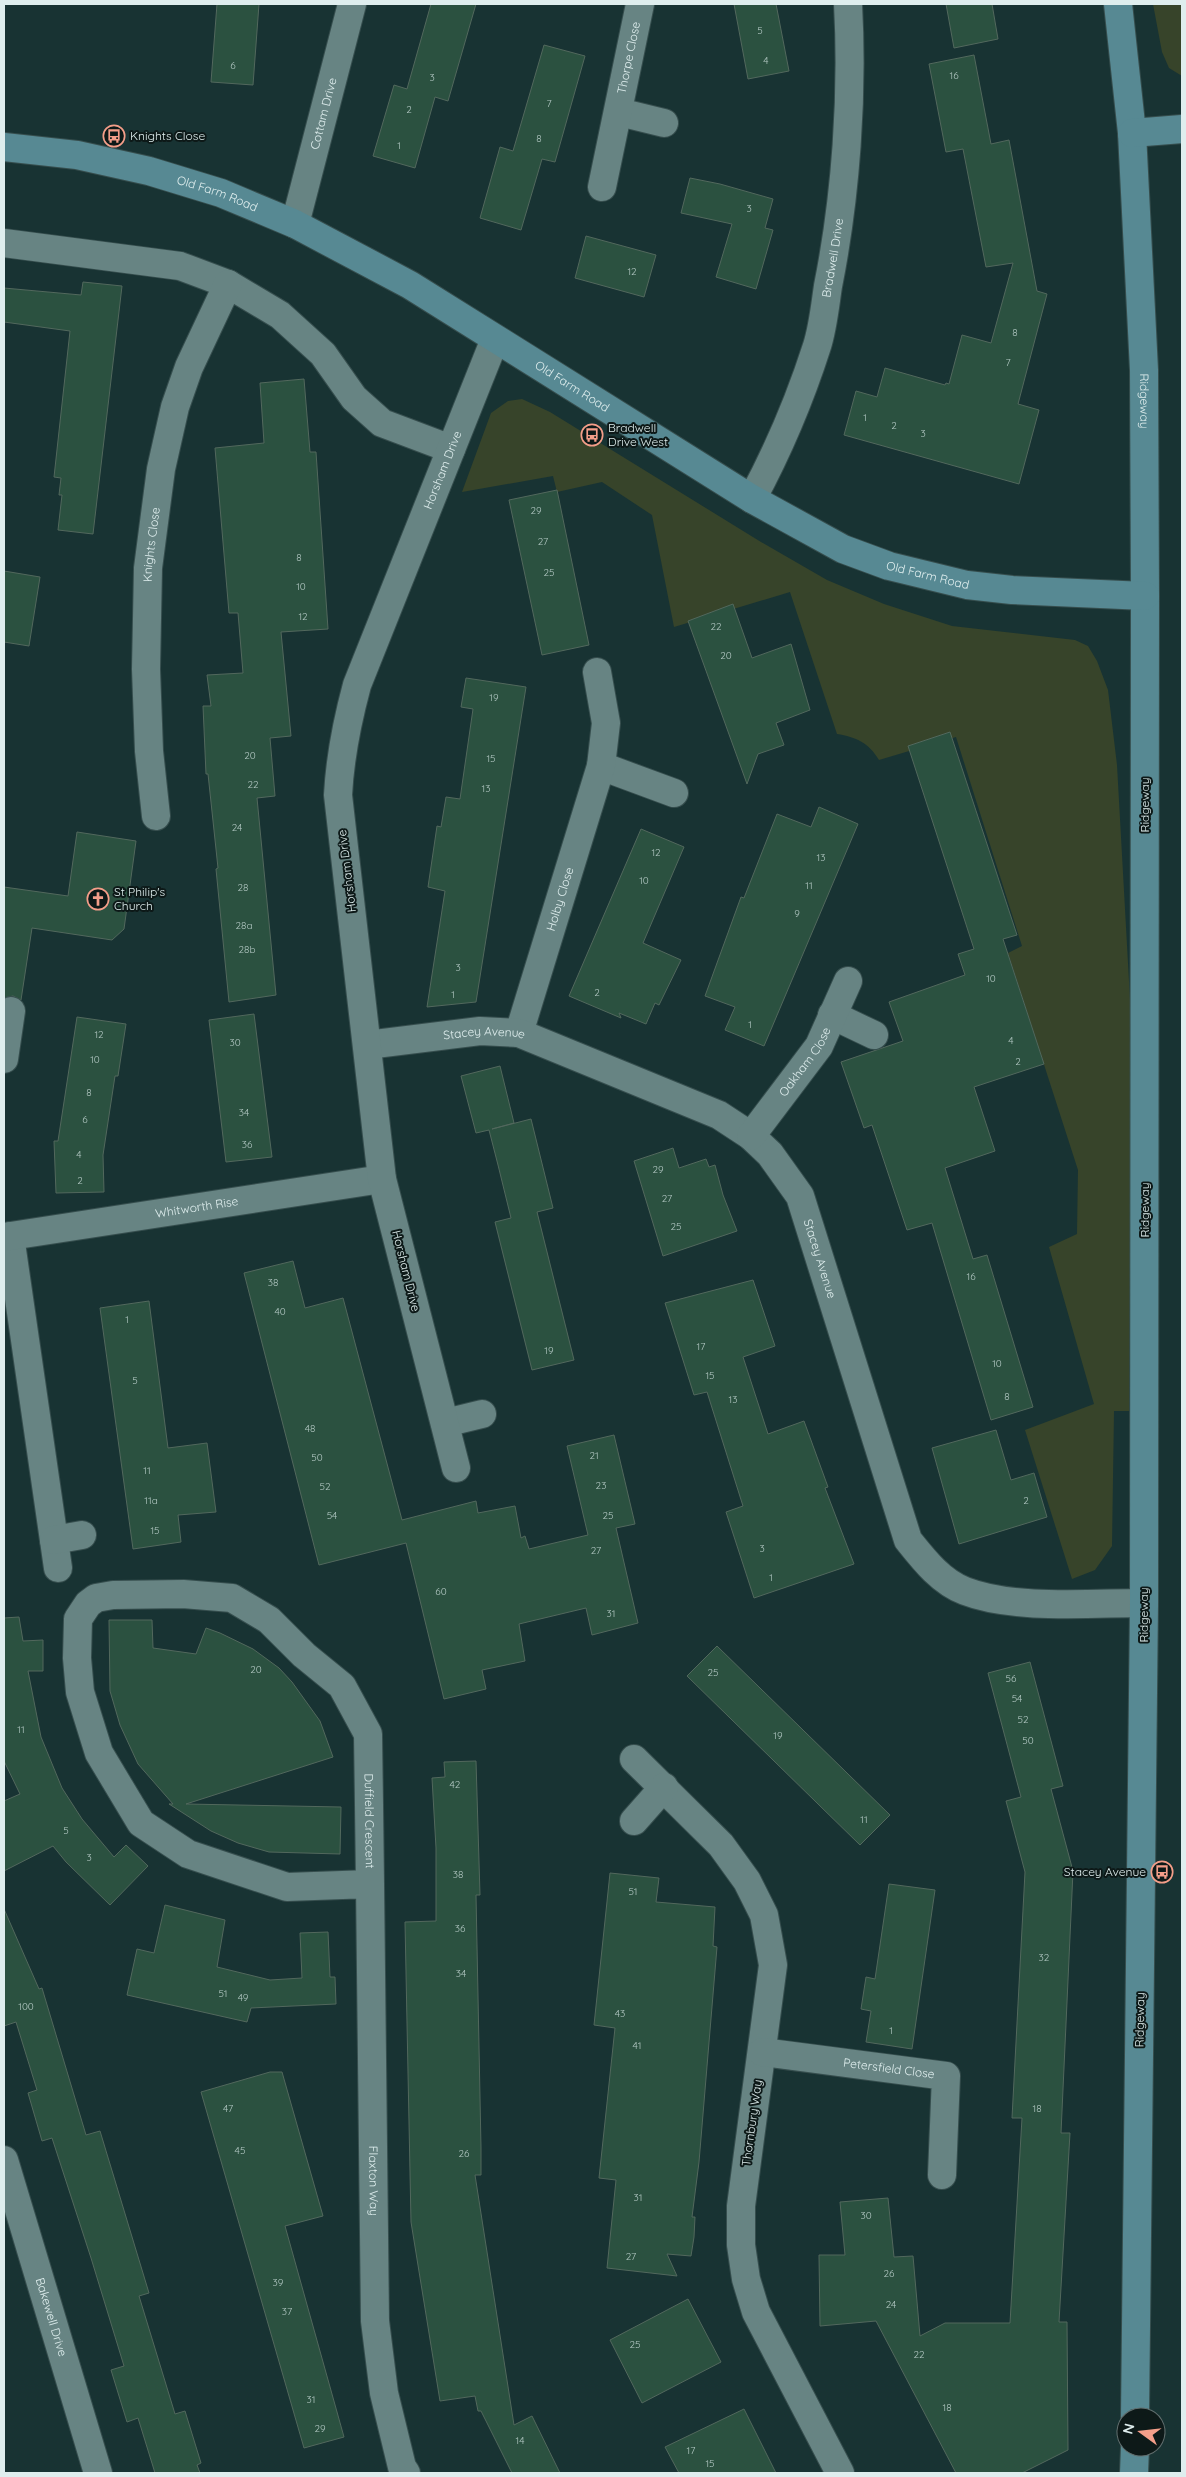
<svg xmlns="http://www.w3.org/2000/svg" width="1186" height="2477" viewBox="0 0 1186 2477" font-family="Quicksand,sans-serif">
	<style>
		.green { fill: #37442a }
		.building { fill: #2b5140; stroke: #52685d }
		.lines { fill: none; stroke-linecap: round; stroke-linejoin: round }
		.street-casing { stroke: #364e4e; stroke-width: 30 }
		.secondary-casing { stroke: #364e4e; stroke-width: 30 }
		.street { stroke: #678483; stroke-width: 28 }
		.secondary { stroke: #578993; stroke-width: 28 }
		.labels { text-anchor: middle; stroke-width: 4; stroke-linejoin: round; paint-order: stroke }
		.number-label { font-size: 10px; fill: #b2c7c2 }
		.street-label { font-size: 12px; fill: #dfeeee; stroke: #0d1918 }
		.poi-label { font-size: 12px; fill: #dfeeee; stroke: #0d1918; text-anchor: start }
	</style>
	<rect width="100%" height="100%" fill="#183333"/>
	<path class="green" d="M1153 4H1182V76L1169 68 1162 52Z
		M522 399 550 412 761 542 827 580 884 604 952 626 1075 640 1088 646 1097 661 1108 690 1117 765 1132 1035 1129 1411H1114L1112 1546 1095 1570 1072 1579 1025 1430 1094 1404 1049 1247 1077 1234 1078 1170 1008 953 1022 946 956 737 879 760C869 743 856 737 837 734L790 592 674 627 652 515 602 482 557 492 553 476 462 492 491 413 508 401Z"/>
	<path class="building" d="M217 4H259L253 85 211 82Z
		M431 4H476L448 101 435 97 415 168 373 156 394 85 407 89Z
		M734 4H776L789 71 748 79Z
		M946 4H992L998 39 954 48Z
		M544 45 585 56 555 162 542 159 521 230 480 218 500 147 513 151Z
		M974 55 991 144 1009 140 1037 291 1047 294 1018 404 1039 410 1019 484 844 435 856 391 877 397 885 368 945 385 946 383 949 384 962 335 991 343 1013 263 986 267 963 149 946 152 929 64Z
		M690 178 720 184 773 199 765 228 773 230 756 289 716 277 732 224 681 213Z
		M586 236 656 255 644 297 575 278Z
		M83 282 122 286 93 534 58 530 62 495H59L61 478 54 477 70 331 4 322V288L81 295Z
		M304 379 310 452H316L328 629 281 632 291 736 270 738 275 796 257 798 276 995 229 1002 216 869 218 868 208 774H206L203 706H211L207 675 243 673 238 613H229L215 448 264 443 260 383Z
		M557 490 589 645 542 655 509 500Z
		M4 571 40 577 29 646 4 642Z
		M733 604 752 658 791 644 810 710 776 723 784 745 758 754 747 784 688 621Z
		M466 678 526 687 476 1002 427 1007 445 891 428 887 437 826 441 827 446 797 460 799 473 709 461 707Z
		M950 732 1017 935 1003 939 1044 1064 974 1087 995 1151 945 1168 973 1259 987 1255 1033 1407 991 1420 932 1223 907 1230 872 1125 864 1128 841 1062 903 1041 889 1002 965 975 958 954 974 949 908 746Z
		M819 807 858 824 764 1046 725 1030 735 1007 705 996 741 897 744 898 777 814 811 827Z
		M641 829 684 847 643 943 681 960 659 1005 655 1003 646 1024 619 1013 621 1018 569 996Z
		M77 832 136 841 124 929 112 940 32 928 21 1000 13 996 4 998V887L68 896Z
		M254 1014 272 1157 226 1162 209 1020Z
		M77 1017 126 1024 118 1076H115L103 1155 104 1192 56 1193 54 1141H58Z
		M500 1066 514 1123 492 1129 531 1119 553 1208 537 1212 574 1360 532 1370 495 1222 511 1218 498 1165 489 1130 476 1133 461 1076Z
		M673 1148 679 1168 706 1159 709 1167 715 1165 723 1195 737 1231 663 1256 634 1161Z
		M293 1261 305 1308 343 1298 402 1520 476 1501 478 1513 515 1506 521 1538 525 1536 529 1549 588 1535 567 1446 614 1435 635 1524 616 1528 638 1623 592 1635 586 1608 519 1624 525 1661 482 1670 486 1689 444 1699 406 1543 319 1565 244 1273Z
		M753 1280 775 1346 743 1357 768 1434 804 1421 828 1487 825 1488 854 1564 754 1598 726 1512 743 1506 707 1392 694 1395 665 1303Z
		M149 1301 168 1448 207 1443 216 1512 178 1515 181 1542 133 1549 100 1308Z
		M996 1430 1011 1480 1034 1473 1047 1517 959 1544 932 1448Z
		M19 1617 23 1641 43 1640V1671H28L41 1737 62 1788 82 1819 114 1857 126 1845 148 1866 110 1905 66 1862 53 1846 4 1871V1801L20 1794 4 1761V1618Z
		M109 1620H152L153 1648 196 1654 206 1628 220 1633 253 1649 279 1668 292 1682 320 1721 333 1757 186 1804 341 1807 340 1854 269 1852 238 1843 211 1831 169 1804H173L138 1764 120 1725 110 1691Z
		M717 1646 890 1815 860 1845 687 1676Z
		M1030 1662 1063 1786 1051 1789 1073 1871 1061 2133H1070L1059 2322H1067L1068 2450 1022 2473H956L876 2321 820 2326 819 2255H845L840 2202 888 2198 894 2257 913 2256 920 2336 945 2323H1010L1022 2118H1012L1025 1872 1006 1801 1021 1797 988 1673Z
		M476 1761 480 1895H476L481 2148V2175H475L514 2425 532 2416 560 2473H512L481 2411H478L475 2396 440 2401 411 2222 405 1922 436 1921V1848L432 1778 445 1777 444 1762Z
		M610 1873 659 1878 656 1902 715 1907 713 1946 717 1947 699 2162 692 2217H695L694 2237 691 2256 667 2254 677 2276 607 2268 616 2180 599 2178 615 2028 594 2025Z
		M889 1884 935 1890 912 2049 866 2042 871 2011 861 2009 866 1977 875 1979Z
		M165 1905 225 1920 217 1967 270 1980 302 1978 300 1933 328 1932 330 1977H335L336 2004 251 2008 247 2022 127 1995 137 1949 154 1953Z
		M4 1909 39 1989 42 1988 86 2135 100 2131 149 2293 139 2296 175 2414 185 2411 201 2463 197 2465 200 2473H155L138 2418 127 2422 111 2370 124 2366 91 2258 52 2138 42 2141 28 2093 37 2090 16 2022 4 2026Z
		M270 2072H282L323 2216 285 2226 344 2437 304 2448 201 2092Z
		M688 2299 721 2362 642 2403 610 2340Z
		M744 2409 776 2473H679L665 2447Z"/>
	<g class="lines">
		<g class="street-casing">
			<g id="street">
				<path d="M619 112 664 123"/>
				<path id="s1" d="M602 187 640 4"/>
				<path id="s2" d="M295 224 352 4"/>
				<path d="M4 243 180 266 228 284 280 315 323 354 354 398 382 423 451 449"/>
				<path id="s3" d="M752 499C779 449 800 399 817 346 823 327 825 306 828 286 846 196 853 95 848 4"/>
				<path d="M601 766 674 793"/>
				<path id="s4" d="M156 816 149 751 146 669 148 568 161 469 175 407 189 367 228 284"/>
				<path d="M832 1015 874 1035"/>
				<path id="s5" d="M519 1033 601 766 606 723 597 672"/>
				<path id="s6" d="M367 1045 480 1031 519 1033 719 1115 751 1136 770 1154 800 1196 908 1540C924 1560 941 1582 965 1591 1014 1610 1091 1603 1144 1603"/>
				<path d="M4 1059 11 1011"/>
				<path id="s7" d="M751 1136 819 1046 848 981"/>
				<path d="M10 1236 58 1568"/>
				<path id="s8" d="M4 1237 382 1179"/>
				<path d="M445 1423 482 1414"/>
				<path id="s9" d="M456 1468 382 1179 338 795C340 757 347 722 357 685L495 339"/>
				<path d="M54 1540 82 1535"/>
				<path d="M634 1759 721 1845 747 1881 764 1915 773 1965 741 2206V2245L746 2279 756 2312 840 2473"/>
				<path d="M634 1821 664 1787"/>
				<path id="s10" d="M370 1884 287 1887 188 1854 141 1823 99 1753 80 1692 77 1658 78 1619 88 1604 96 1598 113 1595 183 1594 232 1598 269 1620 304 1655 342 1686 368 1734 369 1805 370 1884 375 2321 384 2393 402 2467 406 2473"/>
				<path id="s11" d="M762 2052 946 2076 942 2175"/>
				<path id="s12" d="M4 2160 98 2473"/>
			</g>
		</g>
		<g class="secondary-casing">
			<g id="secondary">
				<path id="s13" d="M1118 4 1132 133 1144 370 1145 596 1144 1603 1135 2417"/>
				<path d="M1132 133 1182 129"/>
				<path id="s14" d="M4 147 77 155 149 171 221 193 295 224 410 285 752 499 843 549 889 566 967 585 1012 590 1145 596"/>
				<path d="M1134 2473 1135 2447"/>
			</g>
		</g>
		<use href="#street" class="street"/>
		<use href="#secondary" class="secondary"/>
	</g>
	<defs>
		<g id="bus-ring" transform="scale(1.125)"><circle r="9.5" fill="#0d1918" stroke="#f49e89" stroke-width="1.5"/><path d="M-5-6H5V4H4V6H2V4H-2V6H-4V4H-5ZM-3.5-4V0h7V-4ZM-3.5 1.2v1.5H-2V1.2ZM2 1.2v1.5H3.5V1.2Z" fill="#f49e89"/></g>
		<g id="church-ring" transform="scale(1.125)"><circle r="9.5" fill="#0d1918" stroke="#f49e89" stroke-width="1.5"/><path d="M-1.2-6h2.4v3.5h3.3v2.4h-3.3V6h-2.4V-.1h-3.3v-2.4h3.3Z" fill="#f49e89"/></g>
	</defs>
	<g fill-rule="evenodd">
		<use href="#bus-ring" x="114" y="136"/>
		<use href="#bus-ring" x="592" y="435"/>
		<use href="#church-ring" x="98" y="899"/>
		<use href="#bus-ring" x="1162" y="1872"/>
	</g>
	<g class="labels">
		<g class="number-label">
			<text x="760" y="34">5</text>
			<text x="766" y="64">4</text>
			<text x="233" y="69">6</text>
			<text x="954" y="79">16</text>
			<text x="432" y="81">3</text>
			<text x="549" y="107">7</text>
			<text x="409" y="113">2</text>
			<text x="539" y="142">8</text>
			<text x="399" y="149">1</text>
			<text x="749" y="212">3</text>
			<text x="632" y="275">12</text>
			<text x="1015" y="336">8</text>
			<text x="1008" y="366">7</text>
			<text x="865" y="421">1</text>
			<text x="894" y="429">2</text>
			<text x="923" y="437">3</text>
			<text x="536" y="514">29</text>
			<text x="543" y="545">27</text>
			<text x="299" y="561">8</text>
			<text x="549" y="576">25</text>
			<text x="301" y="590">10</text>
			<text x="303" y="620">12</text>
			<text x="716" y="630">22</text>
			<text x="726" y="659">20</text>
			<text x="494" y="701">19</text>
			<text x="250" y="759">20</text>
			<text x="491" y="762">15</text>
			<text x="253" y="788">22</text>
			<text x="486" y="792">13</text>
			<text x="237" y="831">24</text>
			<text x="656" y="856">12</text>
			<text x="821" y="861">13</text>
			<text x="644" y="884">10</text>
			<text x="809" y="889">11</text>
			<text x="243" y="891">28</text>
			<text x="797" y="917">9</text>
			<text x="244" y="929">28a</text>
			<text x="247" y="953">28b</text>
			<text x="458" y="971">3</text>
			<text x="991" y="982">10</text>
			<text x="597" y="996">2</text>
			<text x="453" y="998">1</text>
			<text x="750" y="1028">1</text>
			<text x="99" y="1038">12</text>
			<text x="1011" y="1044">4</text>
			<text x="235" y="1046">30</text>
			<text x="95" y="1063">10</text>
			<text x="1018" y="1065">2</text>
			<text x="89" y="1096">8</text>
			<text x="244" y="1116">34</text>
			<text x="85" y="1123">6</text>
			<text x="247" y="1148">36</text>
			<text x="79" y="1158">4</text>
			<text x="658" y="1173">29</text>
			<text x="80" y="1184">2</text>
			<text x="667" y="1202">27</text>
			<text x="676" y="1230">25</text>
			<text x="971" y="1280">16</text>
			<text x="273" y="1286">38</text>
			<text x="280" y="1315">40</text>
			<text x="127" y="1323">1</text>
			<text x="701" y="1350">17</text>
			<text x="549" y="1354">19</text>
			<text x="997" y="1367">10</text>
			<text x="710" y="1379">15</text>
			<text x="135" y="1384">5</text>
			<text x="1007" y="1400">8</text>
			<text x="733" y="1403">13</text>
			<text x="310" y="1432">48</text>
			<text x="594" y="1459">21</text>
			<text x="317" y="1461">50</text>
			<text x="147" y="1474">11</text>
			<text x="601" y="1489">23</text>
			<text x="325" y="1490">52</text>
			<text x="151" y="1504">11a</text>
			<text x="1026" y="1504">2</text>
			<text x="332" y="1519">54</text>
			<text x="608" y="1519">25</text>
			<text x="155" y="1534">15</text>
			<text x="762" y="1552">3</text>
			<text x="596" y="1554">27</text>
			<text x="771" y="1581">1</text>
			<text x="441" y="1595">60</text>
			<text x="611" y="1617">31</text>
			<text x="256" y="1673">20</text>
			<text x="713" y="1676">25</text>
			<text x="1011" y="1682">56</text>
			<text x="1017" y="1702">54</text>
			<text x="1023" y="1723">52</text>
			<text x="21" y="1733">11</text>
			<text x="778" y="1739">19</text>
			<text x="1028" y="1744">50</text>
			<text x="455" y="1788">42</text>
			<text x="864" y="1823">11</text>
			<text x="66" y="1834">5</text>
			<text x="89" y="1861">3</text>
			<text x="458" y="1878">38</text>
			<text x="633" y="1895">51</text>
			<text x="460" y="1932">36</text>
			<text x="1044" y="1961">32</text>
			<text x="461" y="1977">34</text>
			<text x="223" y="1997">51</text>
			<text x="243" y="2001">49</text>
			<text x="26" y="2010">100</text>
			<text x="620" y="2017">43</text>
			<text x="891" y="2034">1</text>
			<text x="637" y="2049">41</text>
			<text x="228" y="2112">47</text>
			<text x="1037" y="2112">18</text>
			<text x="240" y="2154">45</text>
			<text x="464" y="2157">26</text>
			<text x="638" y="2201">31</text>
			<text x="866" y="2219">30</text>
			<text x="631" y="2260">27</text>
			<text x="889" y="2277">26</text>
			<text x="278" y="2286">39</text>
			<text x="891" y="2308">24</text>
			<text x="287" y="2315">37</text>
			<text x="635" y="2348">25</text>
			<text x="919" y="2358">22</text>
			<text x="311" y="2403">31</text>
			<text x="947" y="2411">18</text>
			<text x="320" y="2432">29</text>
			<text x="520" y="2444">14</text>
			<text x="691" y="2454">17</text>
			<text x="710" y="2467">15</text>
		</g>
		<g class="street-label">
			<text dy="4" stroke="none"><textPath href="#s1" startOffset="132">Thorpe Close</textPath></text>
			<text dy="4" stroke="none"><textPath href="#s2" startOffset="114">Cottam Drive</textPath></text>
			<text dy="4" stroke="none"><textPath href="#s14" startOffset="219">Old Farm Road</textPath></text>
			<text dy="4" stroke="none"><textPath href="#s3" startOffset="256">Bradwell Drive</textPath></text>
			<text dy="4" stroke="none"><textPath href="#s14" startOffset="624">Old Farm Road</textPath></text>
			<text dy="4" stroke="none"><textPath href="#s13" startOffset="398">Ridgeway</textPath></text>
			<text dy="4" stroke="none"><textPath href="#s9" startOffset="1028">Horsham Drive</textPath></text>
			<text dy="4" stroke="none"><textPath href="#s4" startOffset="272">Knights Close</textPath></text>
			<text dy="4" stroke="none"><textPath href="#s14" startOffset="1029">Old Farm Road</textPath></text>
			<text transform="translate(1145 805) rotate(-90)" y="4">Ridgeway</text>
			<text transform="translate(347 871) rotate(-97)" y="4">Horsham Drive</text>
			<text dy="4" stroke="none"><textPath href="#s5" startOffset="140">Holby Close</textPath></text>
			<text dy="4" stroke="none"><textPath href="#s6" startOffset="118">Stacey Avenue</textPath></text>
			<text dy="4" stroke="none"><textPath href="#s7" startOffset="92">Oakham Close</textPath></text>
			<text dy="4" stroke="none"><textPath href="#s8" startOffset="195">Whitworth Rise</textPath></text>
			<text transform="translate(1145 1210) rotate(-90)" y="4">Ridgeway</text>
			<text dy="4" stroke="none"><textPath href="#s6" startOffset="551">Stacey Avenue</textPath></text>
			<text transform="translate(406 1271) rotate(76)" y="4">Horsham Drive</text>
			<text transform="translate(1144 1615) rotate(-90)" y="4">Ridgeway</text>
			<text dy="4" stroke="none"><textPath href="#s10" startOffset="910">Duffield Crescent</textPath></text>
			<text transform="translate(1140 2020) rotate(-89)" y="4">Ridgeway</text>
			<text dy="4" stroke="none"><textPath href="#s11" startOffset="128">Petersfield Close</textPath></text>
			<text transform="translate(752 2123) rotate(-82)" y="4">Thornbury Way</text>
			<text dy="4" stroke="none"><textPath href="#s10" startOffset="1270">Flaxton Way</textPath></text>
			<text dy="4" stroke="none"><textPath href="#s12" startOffset="164">Bakewell Drive</textPath></text>
		</g>
		<g class="poi-label">
			<text x="130" y="140">Knights Close</text>
			<text x="608" y="432">Bradwell<tspan x="608" dy="14">Drive West</tspan></text>
			<text x="114" y="896">St Philip's<tspan x="114" dy="14">Church</tspan></text>
			<text x="1146" y="1876" text-anchor="end">Stacey Avenue</text>
		</g>
	</g>
	<rect width="1186" height="2477" fill="none" stroke="#dfeeee" stroke-width="10"/>
	<g transform="translate(1141 2432) rotate(285)"><circle r="24" fill="#0d1918" stroke="#616e6e"/>
	<path d="M0-4L9 19L0 12L-9 19Z" fill="#f49e89"/>
	<text y="-8" font-size="14" font-weight="bold" text-anchor="middle" fill="#dfeeee">N</text>
	</g>
</svg>
